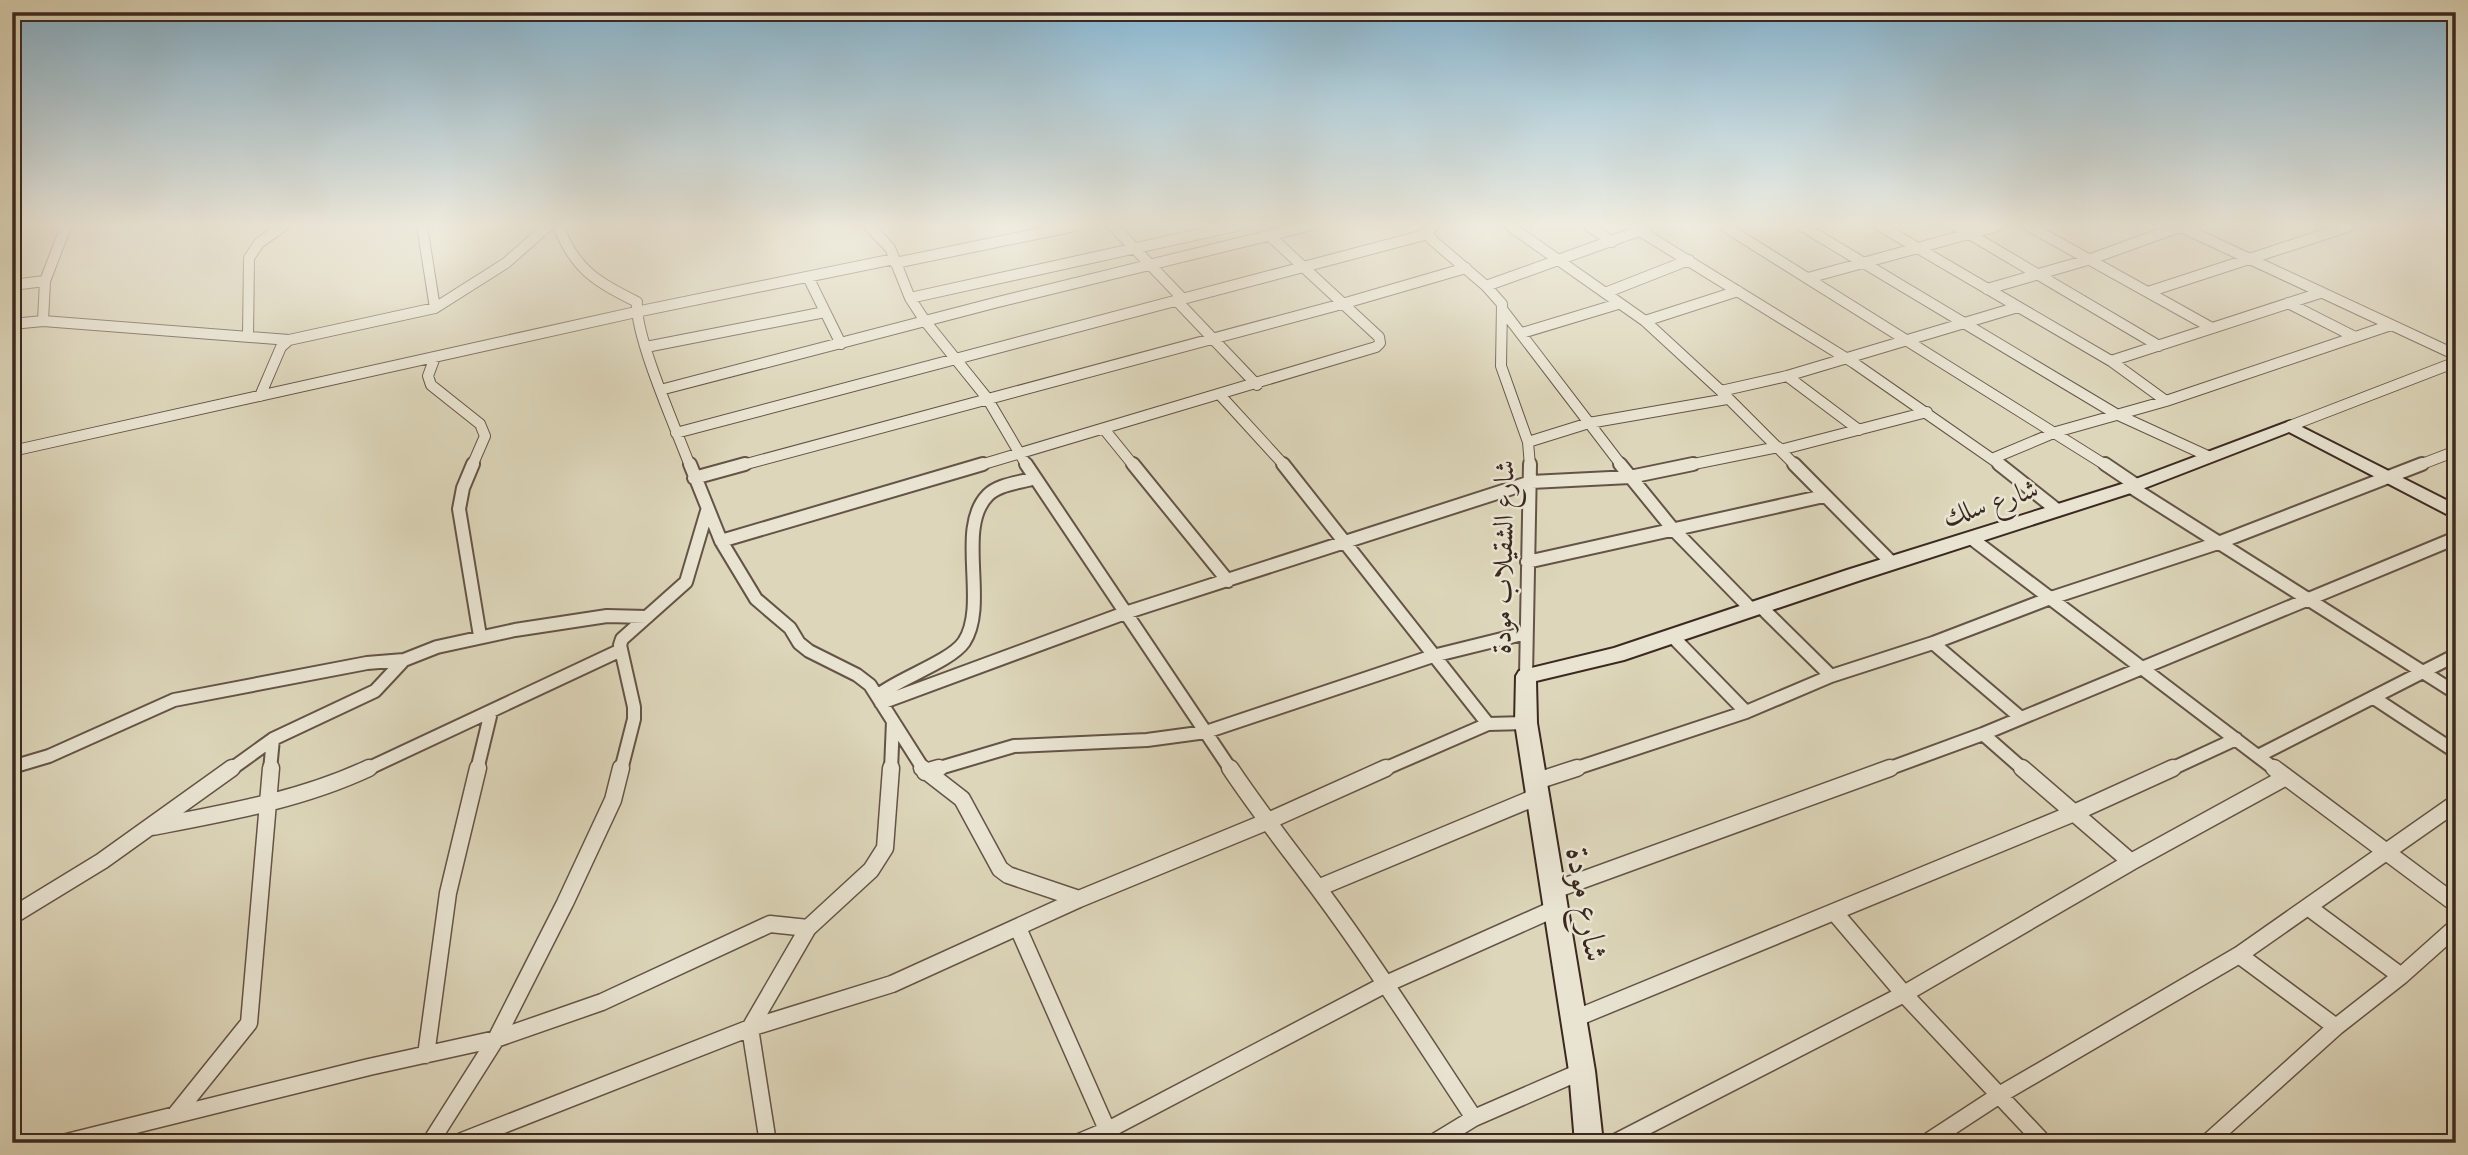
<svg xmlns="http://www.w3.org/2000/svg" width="2468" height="1155" viewBox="0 0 2468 1155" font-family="'Gentium Book Plus',Amiri,serif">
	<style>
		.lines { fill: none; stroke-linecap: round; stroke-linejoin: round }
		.street-far2-casing { stroke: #645447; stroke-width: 12 }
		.street-far1-casing { stroke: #645447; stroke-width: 16 }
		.street-casing { stroke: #645447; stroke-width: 19 }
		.secondary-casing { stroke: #3b2921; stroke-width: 4 }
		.street-far2 { stroke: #e9e4d2; stroke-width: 10 }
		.street-far1 { stroke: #e9e4d2; stroke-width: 12 }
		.street { stroke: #e9e4d2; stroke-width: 16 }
		.secondary { fill: #e9e4d2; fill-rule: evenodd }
		.labels { text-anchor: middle; stroke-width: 5; stroke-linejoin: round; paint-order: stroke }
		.street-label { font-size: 28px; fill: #3b2921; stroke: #e9e4d2 }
		.near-street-label { font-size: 33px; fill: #3b2921; stroke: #e9e4d2 }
	</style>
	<rect width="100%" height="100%" fill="#ddd6ba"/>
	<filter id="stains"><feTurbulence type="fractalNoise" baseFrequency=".00286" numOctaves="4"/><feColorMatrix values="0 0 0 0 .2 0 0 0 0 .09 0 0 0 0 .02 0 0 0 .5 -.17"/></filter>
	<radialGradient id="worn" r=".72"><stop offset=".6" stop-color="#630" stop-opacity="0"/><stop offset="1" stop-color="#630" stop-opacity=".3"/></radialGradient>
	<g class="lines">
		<g class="street-far2-casing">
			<path id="street-far2" d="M422 226 435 308
				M558 226C576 271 596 281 637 302 634 335 677 431 690 466
				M869 226 890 248 910 298 925 321 987 398 1027 466
				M1113 226 1183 299
				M1434 226 1428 230 1431 239 1486 286 1502 304 1501 366 1528 442 1530 466
				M1510 226 1645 321 1721 391 1796 466
				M1589 226 1612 242
				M1724 226 2107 466
				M1802 226 2116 414 2210 457
				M1880 226 2111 361 2166 401
				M1956 226 2159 346
				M2029 226 2212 328
				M2179 226 2456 355
				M1640 231 1854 363 2002 466
				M895 263 1075 226
				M808 277 841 344
				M1808 278 1998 226
				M45 281 66 226
				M12 285 45 281 43 321
				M1486 286 1647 228
				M1987 289 2091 259 2182 226
				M2148 292 2350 226
				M1605 293 1689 260
				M910 298 1236 226
				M1177 301 1257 385
				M2288 303 2355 337
				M1502 309 1622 466
				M1645 321 1738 291
				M12 324 43 321 289 340
				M1522 333 1618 304
				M248 337 249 258 259 243 283 226
				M646 347 825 312
				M435 357 428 376 431 385 480 424 485 436 472 466
				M2111 361 2320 293
				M1787 376 1859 430
				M664 389 998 302 1308 226
				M1721 391 1787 376 2018 307
				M260 396 281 347 289 340 435 308 506 263 548 226
				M1221 396 1285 466
				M2290 426 2456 362
				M1104 429 1134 466
				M676 433 1428 234
				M1528 442 1589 423 1727 399
				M1780 450 1927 412
				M12 451 636 312 894 259
				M1994 458 2056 432 2166 401 2391 325
				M739 466 1342 304 1466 268
				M977 466 1376 347 1380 343 1379 337 1270 236
				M1684 466 1778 447
				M2417 466 2456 451"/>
		</g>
		<g class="street-far1-casing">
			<path id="street-far1" d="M473 464 463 488 459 509 480 636
				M690 464 721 541 756 599 790 628 799 643 809 651 857 675 870 685 924 770
				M1026 464 1231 770
				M1133 464 1228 581
				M1283 464 1488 724
				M1620 464 1672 528 1752 610
				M1794 464 1892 563
				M1999 464 2057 510
				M2105 464 2136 485
				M694 478 745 464
				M2131 487 2456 693
				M1971 538 2276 770
				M721 541 983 464
				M1527 562 1824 496
				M1761 607 1831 676
				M1672 636 1746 712
				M1933 643 2021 718
				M1526 676 1530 464
				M877 696C899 678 950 662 964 642 989 604 955 528 988 495 999 484 1020 483 1034 478
				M2374 698 2456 752
				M881 703 1125 613 1531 482 1630 477 1693 464
				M1983 734 2024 770
				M2258 756 2456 655
				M12 767 49 756 174 700 367 663 404 660
				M230 770 273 739 375 691 404 660 437 647 515 630 607 616 647 617
				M270 770 273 739
				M365 770 621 650
				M477 770 491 712
				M621 770 634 719V707L620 645 622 639 686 582 707 511
				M891 770 893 721
				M933 770 1014 746 1147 740 1206 732 1433 656 1526 633
				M1382 770 1488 724 1526 723
				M1571 770 1746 712 1831 676 1933 643 2048 599 2218 543 2422 464
				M1885 770 1983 734 2456 538
				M2169 770 2236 739"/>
		</g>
		<g class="street-casing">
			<path id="street" d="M922 768 962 799 1000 869 1008 875 1079 899
				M1230 768C1258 810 1288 848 1318 888 1373 962 1423 1041 1474 1118
				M2022 768 2131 862
				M2274 768 2456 904
				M925 772 939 768
				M1534 782 1577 768
				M152 827C225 813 301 800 369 768
				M1318 888 1536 797
				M1552 891 1890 768
				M2308 907 2401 976
				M1835 913 1904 994 2044 1143
				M12 916 102 861 232 768
				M1018 928 1113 1143
				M2239 955 2336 1027
				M1574 1019 2074 813 2173 768
				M426 1055 448 893 478 768
				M175 1115 249 1023 271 768
				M63 1143 369 1067 496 1039 602 1002 770 924 808 928
				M430 1143 496 1039 565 903 613 800 621 768
				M457 1143 750 1028 892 984 1079 899 1266 822 1386 768
				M768 1143 750 1028 808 928 871 870 885 848 891 768
				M1077 1143 1108 1130 1386 984 1554 909
				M1433 1143 1474 1118 1582 1071
				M1614 1143 1904 994 2131 862 2286 777
				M1926 1143 2001 1094 2239 955 2456 803
				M2207 1143 2336 1027 2401 976 2456 927"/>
		</g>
		<g class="secondary-casing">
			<path id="secondary" d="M2290 421 2456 505V519L2289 432 2137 491 1861 580 1624 660 1536 681 1537 723 1595 1071 1603 1143H1575L1569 1071 1515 723 1516 676 1519 671 1614 648 1847 570 2125 483Z"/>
		</g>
		<use href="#street-far2" class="street-far2"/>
		<use href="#street-far1" class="street-far1"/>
		<use href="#street" class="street"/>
		<use href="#secondary" class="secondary"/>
	</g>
	<linearGradient id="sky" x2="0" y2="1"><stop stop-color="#86b6d2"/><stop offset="0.58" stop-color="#f0ede0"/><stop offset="1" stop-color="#f0ede0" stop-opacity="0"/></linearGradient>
	<rect width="2468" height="388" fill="url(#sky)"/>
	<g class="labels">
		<g class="street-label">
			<text transform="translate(1990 502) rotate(-18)" y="10">شارع سلك</text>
			<text transform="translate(1502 557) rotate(-89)" y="10">شارع الشقيلاب مودة</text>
		</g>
		<g class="near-street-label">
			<text transform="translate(1588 904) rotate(80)" y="12">شارع مودة</text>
		</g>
	</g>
	<rect width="2468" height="1155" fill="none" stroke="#ddd6ba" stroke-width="42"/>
	<rect x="14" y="14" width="2440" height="1127" fill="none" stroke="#3b2921" stroke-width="3.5"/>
	<rect x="21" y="21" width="2426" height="1113" fill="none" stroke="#3b2921" stroke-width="2"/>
	<rect width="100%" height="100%" filter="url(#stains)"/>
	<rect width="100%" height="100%" fill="url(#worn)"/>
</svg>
